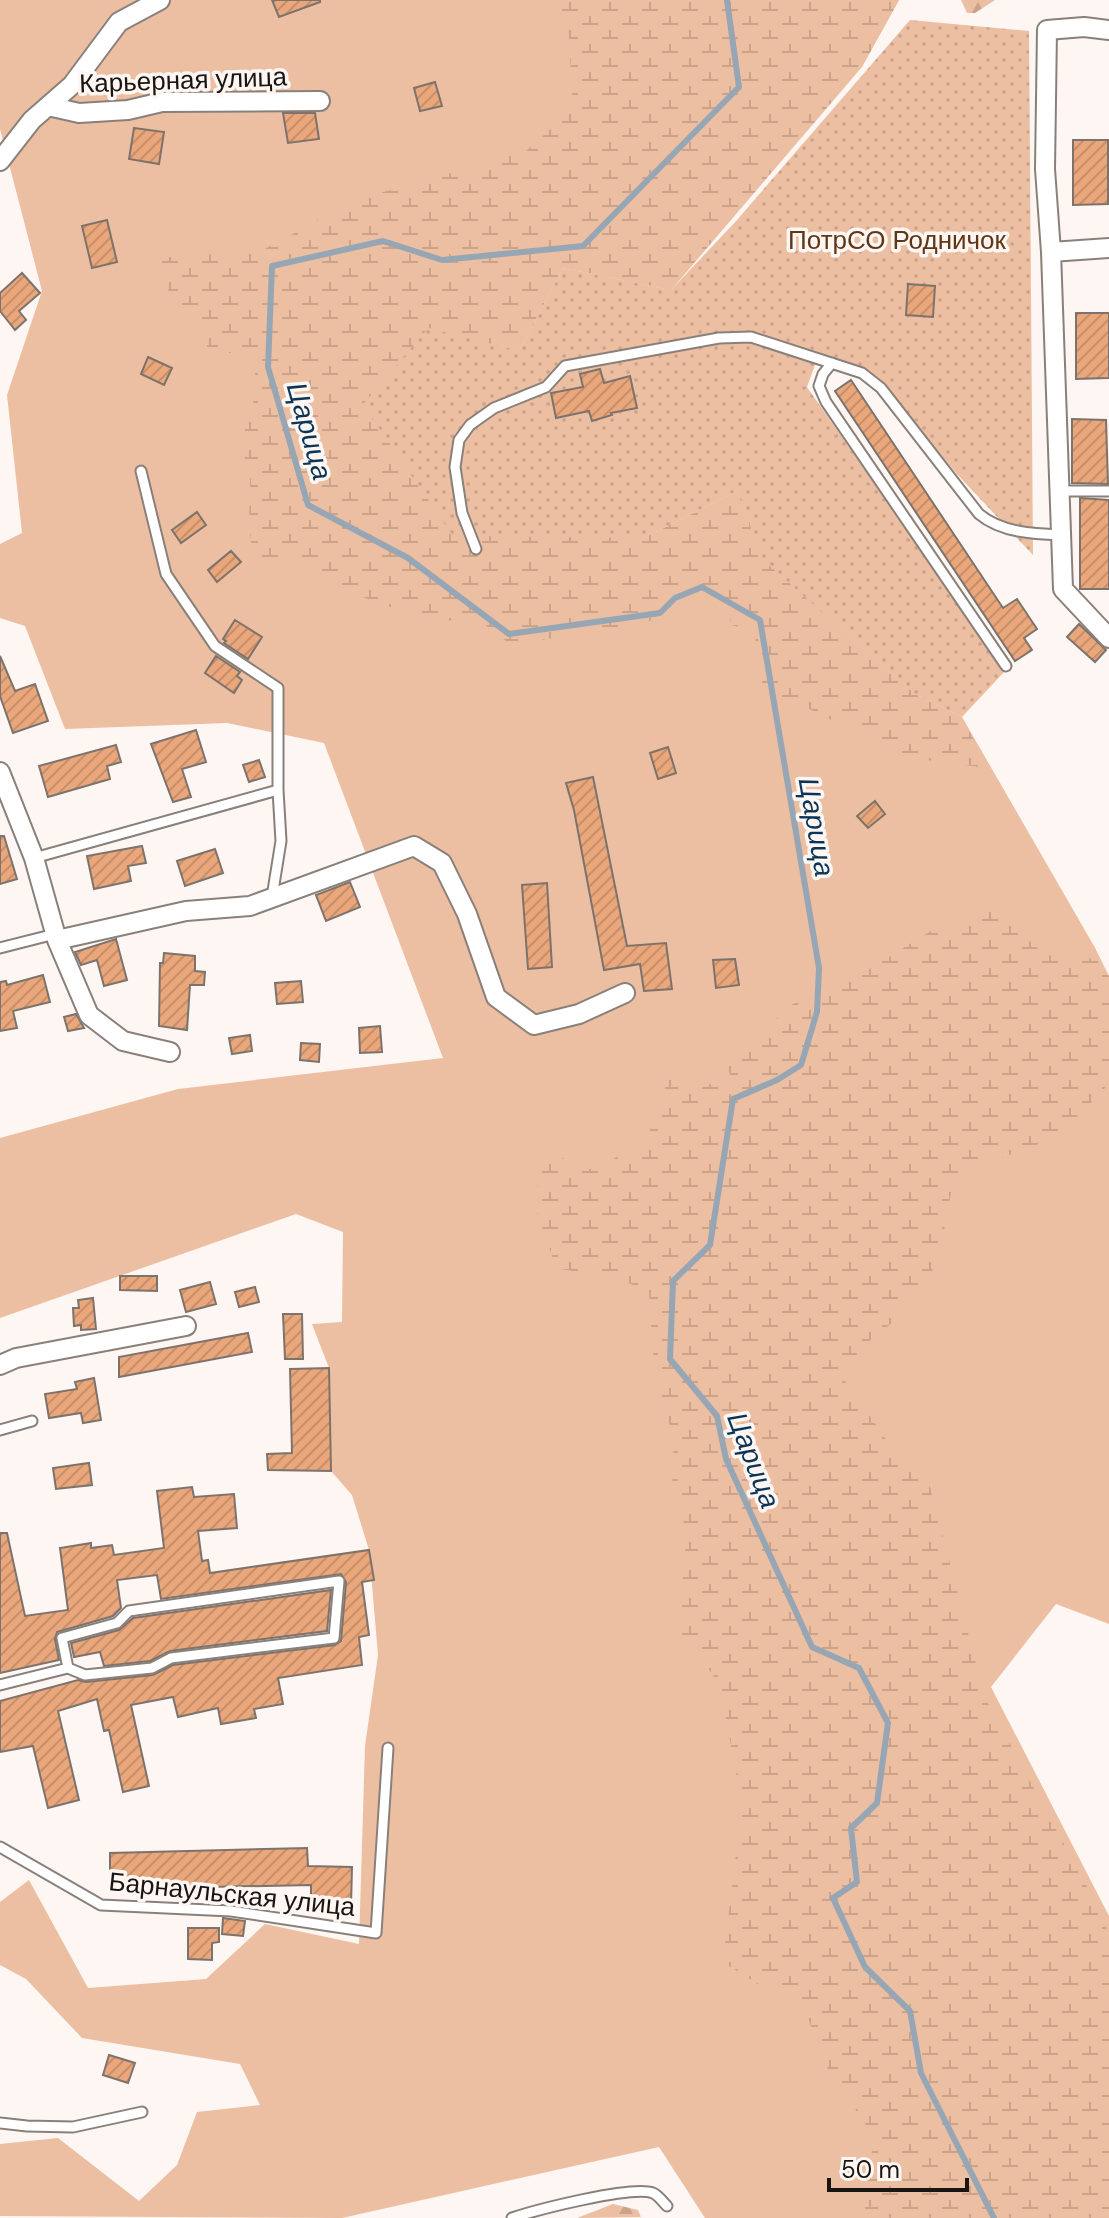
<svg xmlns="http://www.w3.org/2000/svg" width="1109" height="2218" viewBox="0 0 1109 2218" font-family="'DM Sans',sans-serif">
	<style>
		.green { fill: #ecbfa2 }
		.forest { fill: url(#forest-firs) }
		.wetland { fill: url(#wetland-marsh) }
		.garden { fill: url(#garden-dots) }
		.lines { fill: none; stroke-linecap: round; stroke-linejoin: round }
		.stream { stroke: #97a6b4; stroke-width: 6 }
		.building { fill: url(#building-hatch); stroke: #7d736c; stroke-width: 2 }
		.lane-casing { stroke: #8a807a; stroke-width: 13 }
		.street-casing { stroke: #8a807a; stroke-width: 22 }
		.lane { stroke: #fff; stroke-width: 9 }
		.street { stroke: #fff; stroke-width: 18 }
		.labels { text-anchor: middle; stroke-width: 7; stroke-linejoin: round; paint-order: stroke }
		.street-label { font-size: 26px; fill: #191512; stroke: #fdf6f2 }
		.park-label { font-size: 26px; fill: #613615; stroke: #fdf6f2 }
		.water-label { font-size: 28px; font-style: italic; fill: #0a3558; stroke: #fdf6f2 }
	</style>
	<defs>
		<pattern id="forest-firs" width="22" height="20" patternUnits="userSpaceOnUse" patternTransform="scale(2)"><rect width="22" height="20" fill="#ecbfa2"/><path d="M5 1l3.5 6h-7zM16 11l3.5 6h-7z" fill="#caa38a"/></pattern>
		<pattern id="wetland-marsh" width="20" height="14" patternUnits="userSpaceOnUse" patternTransform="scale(2)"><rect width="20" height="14" fill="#ecbfa2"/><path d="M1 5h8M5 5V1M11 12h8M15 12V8" fill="none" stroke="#caa38a"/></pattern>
		<pattern id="garden-dots" width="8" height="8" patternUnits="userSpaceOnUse" patternTransform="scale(2)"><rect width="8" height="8" fill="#ecbfa2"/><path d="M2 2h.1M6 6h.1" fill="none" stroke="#caa38a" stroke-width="1.8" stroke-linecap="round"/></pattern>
		<pattern id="building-hatch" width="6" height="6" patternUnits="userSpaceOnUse" patternTransform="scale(2)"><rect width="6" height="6" fill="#e9a77b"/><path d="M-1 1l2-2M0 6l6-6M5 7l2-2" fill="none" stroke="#c78f69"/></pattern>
	</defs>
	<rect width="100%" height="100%" fill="#fdf6f2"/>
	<path class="green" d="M0 0H899L865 61 671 290 563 268 519 351 644 538 737 491 764 560 915 694 962 717 1094 946 1109 980V1624L1056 1604 991 1687 1109 1916V2218H705L659 2147 342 2218 0 2216V2144L58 2138 139 2201 177 2165 197 2112 260 2105 240 2064 82 2038 26 1979 0 1965V1902L29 1880 88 1988 206 1979 265 1924 359 1944 365 1746 378 1655 369 1550 352 1495 331 1471 329 1368 312 1324 342 1322 343 1232 296 1214 0 1318V1138L178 1089 443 1058 324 743 227 723 65 729 25 626 0 618V544L22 533 7 395 42 291 0 129Z"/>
	<path class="forest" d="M961 0H995L975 13H967Z
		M613 2204 638 2210 641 2217 577 2218Z"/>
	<path class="wetland" d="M552 0H899L862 67 671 290 563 268 519 351 428 328 644 538 737 491 764 560 915 694 962 717 988 768 903 757 792 700 762 693 754 630 731 625 730 609C722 604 710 594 700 593 682 591 664 614 648 622L511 645 484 624 445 620 381 605 325 580 297 559 276 566 253 557 249 524 250 480 241 443 257 390 253 358 208 348 192 315 170 294 154 258 261 251 355 200 525 152 573 109 569 37Z
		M1000 908C1025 938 1049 971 1091 958L1094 946 1109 976V1084L1057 1137 977 1167 953 1182 938 1263 893 1322 859 1349 845 1381 889 1443 930 1487 985 1698 1099 1909 1109 1934V2218H867L864 2203 874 2137 826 2066 797 1989 764 1988 723 1962 742 1803 719 1683 678 1629 687 1531 672 1489 674 1441 654 1366 649 1291 618 1279 556 1268 537 1212 538 1169 559 1157 593 1170 646 1141 668 1079 701 1088 730 1075 725 1057 746 1047 793 1004 860 975 934 929Z"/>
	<path class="garden" d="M910 20 1029 31 1033 555 956 473 870 371 819 354 807 387 1005 671 962 717 915 694 763 560 737 491 644 538 453 536 363 405 428 328 519 351 563 268 671 290 737 220Z"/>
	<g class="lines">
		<path class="stream" d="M727 0 739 87 583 246 442 260 383 241 272 266 268 367 308 505 408 558 509 634 660 613 675 598 702 587 760 620 819 968 817 1012 801 1065 777 1080 733 1099 710 1245 673 1281 670 1359 717 1416 726 1459 812 1647 859 1668 888 1723 877 1803 851 1828 857 1882 833 1898 865 1967 910 2011 921 2073 994 2218"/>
	</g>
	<path class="building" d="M272 0H320V2L279 17Z
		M435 82 442 106 420 111 414 88Z
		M283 113H315L319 139 288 143Z
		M134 128 164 132 159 164 129 159Z
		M1073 140H1108V204L1073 205Z
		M107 220 117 262 92 268 82 226Z
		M22 273 40 293 19 311 26 320 15 330 0 311V293Z
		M908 284 935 286 933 317 906 315Z
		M1076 313H1109V378L1076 379Z
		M148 357 172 368 164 385 141 374Z
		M600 369 604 383 630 376 637 408 611 413 612 415 592 421 589 411 556 418 551 393 583 387 580 374Z
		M851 380 1003 608 1017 599 1037 629 1024 638 1032 650 1015 661 835 391Z
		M1072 419 1106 420 1108 484 1072 483Z
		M1080 498 1109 500V589H1080Z
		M197 512 206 525 181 543 172 530Z
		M231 551 241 562 217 582 208 570Z
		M235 620 262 637 248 659 224 643 226 641 223 639Z
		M1079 624 1106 650 1095 662 1067 637Z
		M0 656 15 691 35 684 48 721 13 733 0 696Z
		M216 656 240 672 237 676 242 680 234 693 205 673Z
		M196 730 206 762 182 769 191 797 173 802 151 744Z
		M116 745 121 762 107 766 110 779 48 797 39 766Z
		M668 747 676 773 658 779 650 753Z
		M259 760 265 777 249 782 243 765Z
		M593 777 627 946 666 943 672 989 644 991 640 964 604 970 574 810 566 783Z
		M875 801 885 814 868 828 857 816Z
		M0 836H4L17 879 0 884Z
		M142 846 146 863 128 866 131 881 94 889 87 856Z
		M215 849 223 873 185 886 177 861Z
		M350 882 360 907 326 921 316 895Z
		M547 883 552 967 528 969 522 885Z
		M116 939 127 980 104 986 97 960 81 965 75 952Z
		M164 953 195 956V971L205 972 204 985H190L187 1030 159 1026 160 963H163Z
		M735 959 739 985 716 988 713 960Z
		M43 975 50 1002 13 1011 17 1028 0 1031V982L6 981 7 985Z
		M301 981 303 1002 277 1004 275 983Z
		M76 1014 84 1028 68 1031 64 1017Z
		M380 1026 382 1052 360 1053 359 1028Z
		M250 1035 252 1051 232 1054 229 1038Z
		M301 1043 320 1044 319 1062 300 1060Z
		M120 1276H157V1291L120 1290Z
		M210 1282 216 1304 186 1312 180 1290Z
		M255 1287 259 1302 239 1307 235 1292Z
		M93 1298 96 1329 81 1330V1325L74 1326 73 1308H79L78 1300Z
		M283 1314H302L303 1359H285Z
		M248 1333 252 1352 119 1377V1357Z
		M329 1368 331 1471 268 1470 267 1454 292 1453 290 1369Z
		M94 1378 101 1420 83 1423 81 1413 49 1418 45 1394 77 1389 75 1382Z
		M89 1463 92 1485 56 1489 53 1468Z
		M192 1487 194 1497 234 1494 237 1528 198 1531 202 1561 208 1560 210 1573 369 1550 374 1580 362 1582 369 1635 359 1637 362 1665 278 1678 283 1704 254 1709 256 1718 221 1724 218 1708 178 1717 173 1697 131 1705 149 1786 123 1792 109 1730 104 1731 97 1699 58 1711 79 1800 48 1808 33 1746 0 1752V1701L78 1680 86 1682 153 1675 173 1665 335 1645 341 1641 346 1582 341 1574 161 1599 157 1575 117 1580 121 1608 113 1616 57 1632 55 1639 59 1660 0 1673V1533H7L25 1616 68 1610 60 1548 91 1543V1548L112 1545 114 1555 164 1548 157 1491Z
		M331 1590 327 1631 170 1651 150 1661 104 1666 100 1652 74 1657 71 1643 119 1630 133 1618Z
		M307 1848 308 1866 352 1867 351 1907 338 1906V1903L311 1902V1885L110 1889V1853Z
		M223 1918 245 1921 243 1936 222 1934Z
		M188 1928H219V1942L212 1943V1960L188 1959Z
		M109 2055 135 2063 128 2083 103 2075Z"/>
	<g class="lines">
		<g class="lane-casing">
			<path id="lane" d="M832 363 823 374 819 386 826 402 1006 666
				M1061 491H1109
				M476 549 462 513 455 467 459 440 470 425 494 408 546 387 565 366 719 338 751 337 862 373 881 388 979 514C1002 533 1034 534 1062 535
				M34 858 278 790V688L215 646 166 574 141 471
				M272 897 281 841 278 790
				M0 948 55 934
				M0 1430 32 1421
				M0 1685 68 1668 85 1675 152 1668 171 1658 334 1638 339 1581 129 1611 117 1623 62 1638 68 1668
				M0 1847 101 1905 231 1911 376 1933 388 1748
				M0 2123 27 2126 73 2127 142 2112
				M512 2218C536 2210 632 2185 653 2193 658 2195 663 2202 667 2206"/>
		</g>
		<g class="street-casing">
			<path id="street" d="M48 106 79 113 128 110 162 102 320 101
				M0 161 32 120 72 85 119 22 160 0
				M1109 248 1051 252 1063 589 1109 638
				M1051 252 1045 169 1047 30 1084 27 1109 30
				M0 772 34 858 57 940 186 911 250 906 414 846 442 863 467 914 496 997 534 1025 579 1014 625 993
				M57 940 89 1015 123 1041 170 1052
				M0 1365 16 1358 186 1326"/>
		</g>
		<use href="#lane" class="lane"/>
		<use href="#street" class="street"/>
	</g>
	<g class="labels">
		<g class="street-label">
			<text transform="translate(183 80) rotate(-2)" y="9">Карьерная улица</text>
			<text transform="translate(232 1894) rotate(6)" y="9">Барнаульская улица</text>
		</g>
		<g class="park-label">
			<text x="897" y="249">ПотрСО Родничок</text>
		</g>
		<g class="water-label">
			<text transform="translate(310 431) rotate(74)" y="10">Царица</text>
			<text transform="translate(817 827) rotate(80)" y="10">Царица</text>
			<text transform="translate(754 1460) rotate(69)" y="10">Царица</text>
		</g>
	</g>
	<path d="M829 2178v12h138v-12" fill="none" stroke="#191512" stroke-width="4"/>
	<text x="841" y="2178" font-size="24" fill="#191512" stroke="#fdf6f2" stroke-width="6" paint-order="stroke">50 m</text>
</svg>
